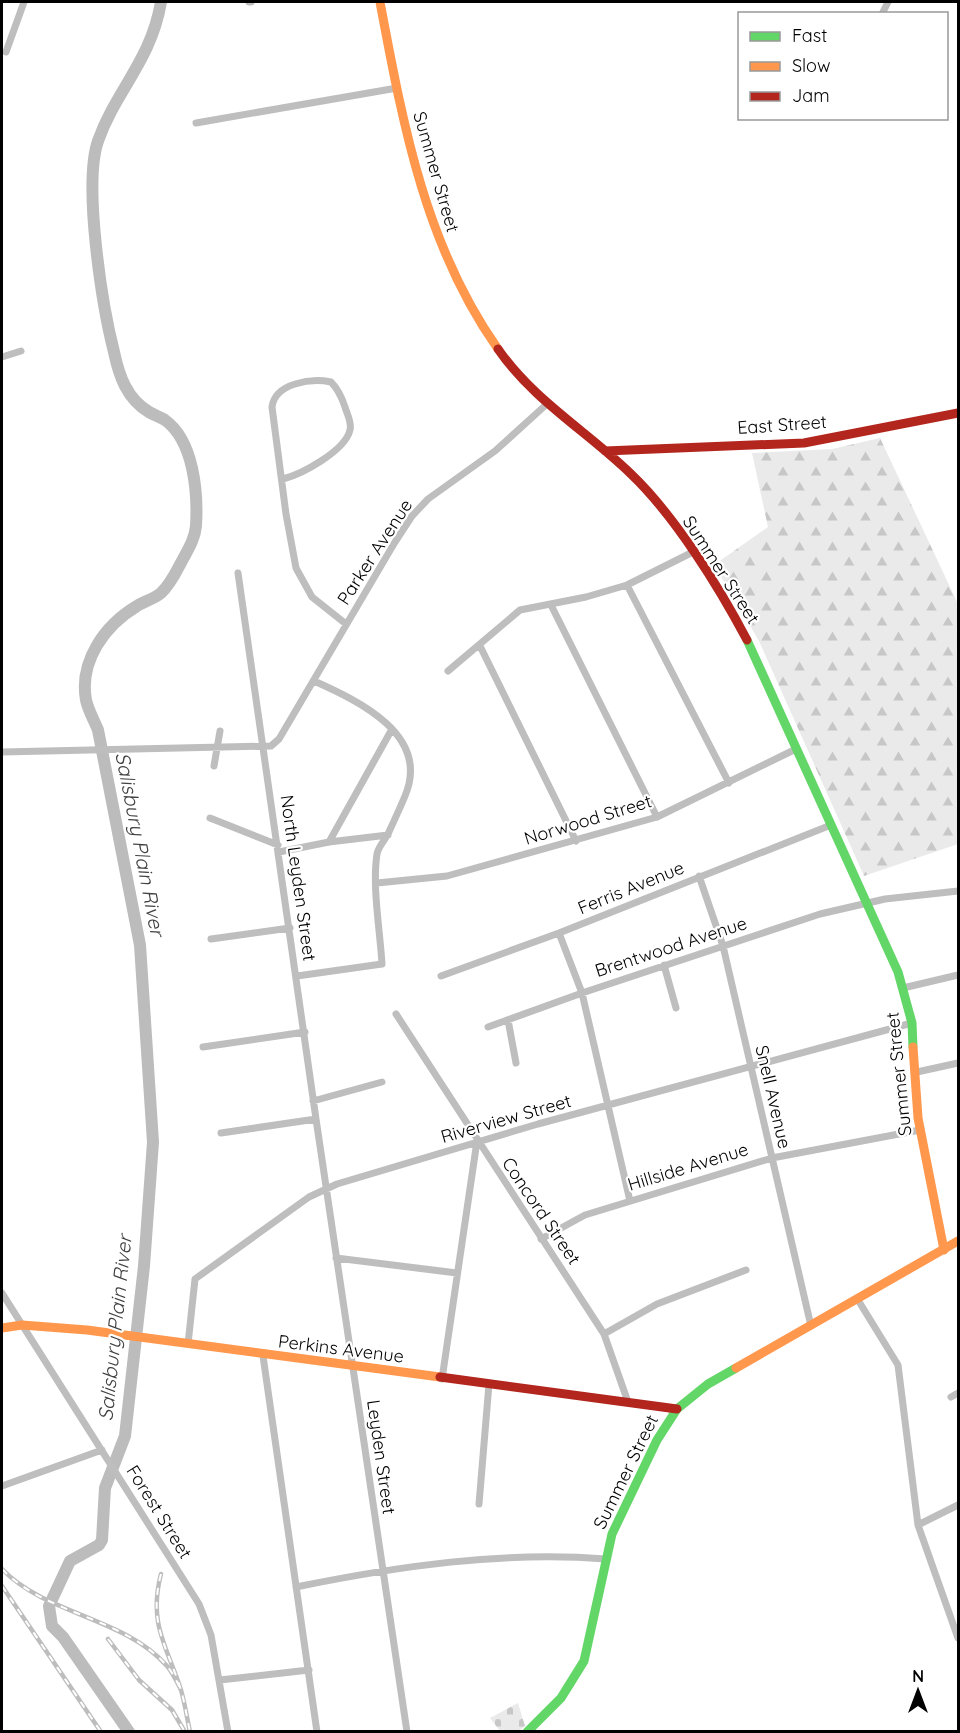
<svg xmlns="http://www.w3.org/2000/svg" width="960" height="1733" viewBox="0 0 960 1733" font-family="Quicksand,sans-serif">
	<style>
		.forest { fill: url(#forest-firs) }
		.cemetery { fill: url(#cemetery-stones) }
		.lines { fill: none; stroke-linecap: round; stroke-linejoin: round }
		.river { stroke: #bcbcbc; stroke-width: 12 }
		.street { stroke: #bebebe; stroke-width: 7 }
		.fast { stroke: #63d668; stroke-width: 9 }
		.slow { stroke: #ff974d; stroke-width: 9 }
		.jam { stroke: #b3261e; stroke-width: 9 }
		.rail-casing { stroke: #bdbdbd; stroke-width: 4.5 }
		.rail { stroke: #fff; stroke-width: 2; stroke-dasharray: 7; stroke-linecap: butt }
		.labels { text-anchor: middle; stroke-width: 4.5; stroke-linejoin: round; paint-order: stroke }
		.street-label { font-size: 18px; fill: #000; stroke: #fff }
		.water-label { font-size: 20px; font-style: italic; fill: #404040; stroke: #fff }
	</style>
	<defs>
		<pattern id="forest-firs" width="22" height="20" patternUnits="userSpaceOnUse" patternTransform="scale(1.5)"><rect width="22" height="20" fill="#eaeaea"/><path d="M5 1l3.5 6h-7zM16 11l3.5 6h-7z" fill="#c7c7c7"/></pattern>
		<pattern id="cemetery-stones" width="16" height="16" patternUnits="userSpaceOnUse" patternTransform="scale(1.5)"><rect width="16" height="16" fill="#eaeaea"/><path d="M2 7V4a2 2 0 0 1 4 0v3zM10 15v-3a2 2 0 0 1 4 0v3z" fill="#c7c7c7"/></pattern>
	</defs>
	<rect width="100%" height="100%" fill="#fff"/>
	<path class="forest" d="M880 438 958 604V844L864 876 759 641 714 565 768 527 752 453 832 449Z"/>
	<path class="cemetery" d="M518 1703 525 1726 519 1731H500L490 1718Z"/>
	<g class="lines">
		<path class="river" d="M129 1732 63 1637 52 1626 49 1606 70 1561 99 1545 102 1540 105 1488 125 1436 144 1266 153 1142 140 945 98 730C94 720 88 710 86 700 79 661 105 625 137 606 145 601 154 599 161 593 171 584 177 570 183 559 189 548 195 538 196 526 198 493 194 441 165 420 160 417 154 415 149 412 127 399 119 376 114 352 102 305 83 184 98 141 116 90 151 61 161 2"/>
		<path class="street" d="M249 2H251
			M882 14 888 2
			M6 52 24 2
			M196 123 397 88
			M2 357 21 351
			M283 479C302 474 345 451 350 430 352 422 347 414 345 407 342 398 338 389 331 382 311 378 275 383 272 407L286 514 296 568 312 597 346 624
			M238 573 316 1119 407 1732
			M627 585 729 783
			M551 605 657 817
			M480 646 576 841
			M448 671 520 610 586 597 627 585 693 552
			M2 752 271 746 279 739 395 542 412 516 428 499 495 451 548 403
			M214 766 220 731
			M210 818 278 845
			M329 842 392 729
			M279 852 329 842 388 835
			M699 876 723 946 811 1326
			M377 883 447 876 657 817 796 749
			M559 933 582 993 630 1201
			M211 939 290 928
			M664 965 676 1008
			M297 976 382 964C380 930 372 887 377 854 378 847 385 840 388 834 394 821 400 808 405 796 431 735 359 701 314 681
			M441 976 559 933 831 825
			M903 988 958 975
			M396 1014 604 1334 628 1402
			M508 1020 516 1063
			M488 1027 582 993 820 914 885 899 958 891
			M203 1047 305 1032
			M917 1072 958 1063
			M313 1101 382 1082
			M221 1133 316 1119
			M541 1239 585 1215 772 1158 920 1130
			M336 1258 457 1273
			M2 1293 199 1604 211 1635 228 1732
			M858 1300 898 1365 918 1525 958 1638
			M604 1334 657 1304 746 1270
			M188 1344 195 1279 309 1197 337 1184 538 1124 912 1023
			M263 1356 317 1732
			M442 1379 477 1141
			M951 1397 958 1393
			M2 1486 102 1450
			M479 1504 489 1384
			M918 1525 958 1505
			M296 1587C399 1566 502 1551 606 1559
			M220 1680 309 1670"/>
		<path class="fast" d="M747 640 898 972 912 1023 913 1047
			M527 1732 561 1698 584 1661 612 1534 657 1440 677 1409 708 1384 736 1368"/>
		<path class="slow" d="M380 2C403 124 425 246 498 349
			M913 1047 918 1118 944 1250
			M2 1328 22 1325 87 1330 440 1377
			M736 1368 958 1241"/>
		<path class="jam" d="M498 349C533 400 588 432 631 474 675 516 719 587 747 640
			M605 451 804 443 958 413
			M440 1377 677 1409"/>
		<g class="rail-casing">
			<path id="rail" d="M2 1569C46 1615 124 1617 167 1666 173 1673 177 1682 181 1690
				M161 1574C148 1624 167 1646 181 1690 185 1704 187 1718 190 1732
				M2 1586 101 1732
				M108 1639 139 1680 172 1710 185 1732"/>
		</g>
		<use href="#rail" class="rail"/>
	</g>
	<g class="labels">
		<g class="street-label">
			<text transform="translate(436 172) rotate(74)" y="6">Summer Street</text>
			<text transform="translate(782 425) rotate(-4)" y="6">East Street</text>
			<text transform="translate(375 552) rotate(-57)" y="6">Parker Avenue</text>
			<text transform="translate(721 570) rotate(57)" y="6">Summer Street</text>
			<text transform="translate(588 820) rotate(-17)" y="6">Norwood Street</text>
			<text transform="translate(298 878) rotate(82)" y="6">North Leyden Street</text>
			<text transform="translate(631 888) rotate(-22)" y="6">Ferris Avenue</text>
			<text transform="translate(671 947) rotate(-18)" y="6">Brentwood Avenue</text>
			<text transform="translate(899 1074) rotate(-96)" y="6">Summer Street</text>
			<text transform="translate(773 1097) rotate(77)" y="6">Snell Avenue</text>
			<text transform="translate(506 1119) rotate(-16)" y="6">Riverview Street</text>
			<text transform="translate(688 1167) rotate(-17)" y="6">Hillside Avenue</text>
			<text transform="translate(541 1211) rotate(56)" y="6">Concord Street</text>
			<text transform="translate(341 1349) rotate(7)" y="6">Perkins Avenue</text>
			<text transform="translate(381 1457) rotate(82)" y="6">Leyden Street</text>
			<text transform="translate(626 1472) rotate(-64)" y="6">Summer Street</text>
			<text transform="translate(159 1512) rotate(58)" y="6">Forest Street</text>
		</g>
		<g class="water-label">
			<text transform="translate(140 844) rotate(79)" y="7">Salisbury Plain River</text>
			<text transform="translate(115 1328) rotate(-84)" y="7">Salisbury Plain River</text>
		</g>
	</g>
	<rect width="960" height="1733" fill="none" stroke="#000000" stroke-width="6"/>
	<rect x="738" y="12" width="210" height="108" fill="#ffffff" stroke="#999999" stroke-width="1.5"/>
	<rect x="750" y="32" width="30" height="9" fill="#63d668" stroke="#999999" stroke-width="1.5"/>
	<text x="792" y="42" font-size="18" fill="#000000">Fast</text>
	<rect x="750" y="62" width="30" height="9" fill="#ff974d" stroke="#999999" stroke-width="1.5"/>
	<text x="792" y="72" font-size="18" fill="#000000">Slow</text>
	<rect x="750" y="92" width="30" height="9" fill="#b3261e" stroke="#999999" stroke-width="1.5"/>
	<text x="792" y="102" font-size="18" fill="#000000">Jam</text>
	<g transform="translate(918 1691)" stroke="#ffffff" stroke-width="4.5" paint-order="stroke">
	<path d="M0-4.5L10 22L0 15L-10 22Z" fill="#000000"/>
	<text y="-9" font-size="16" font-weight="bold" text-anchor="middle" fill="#000000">N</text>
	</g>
</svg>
